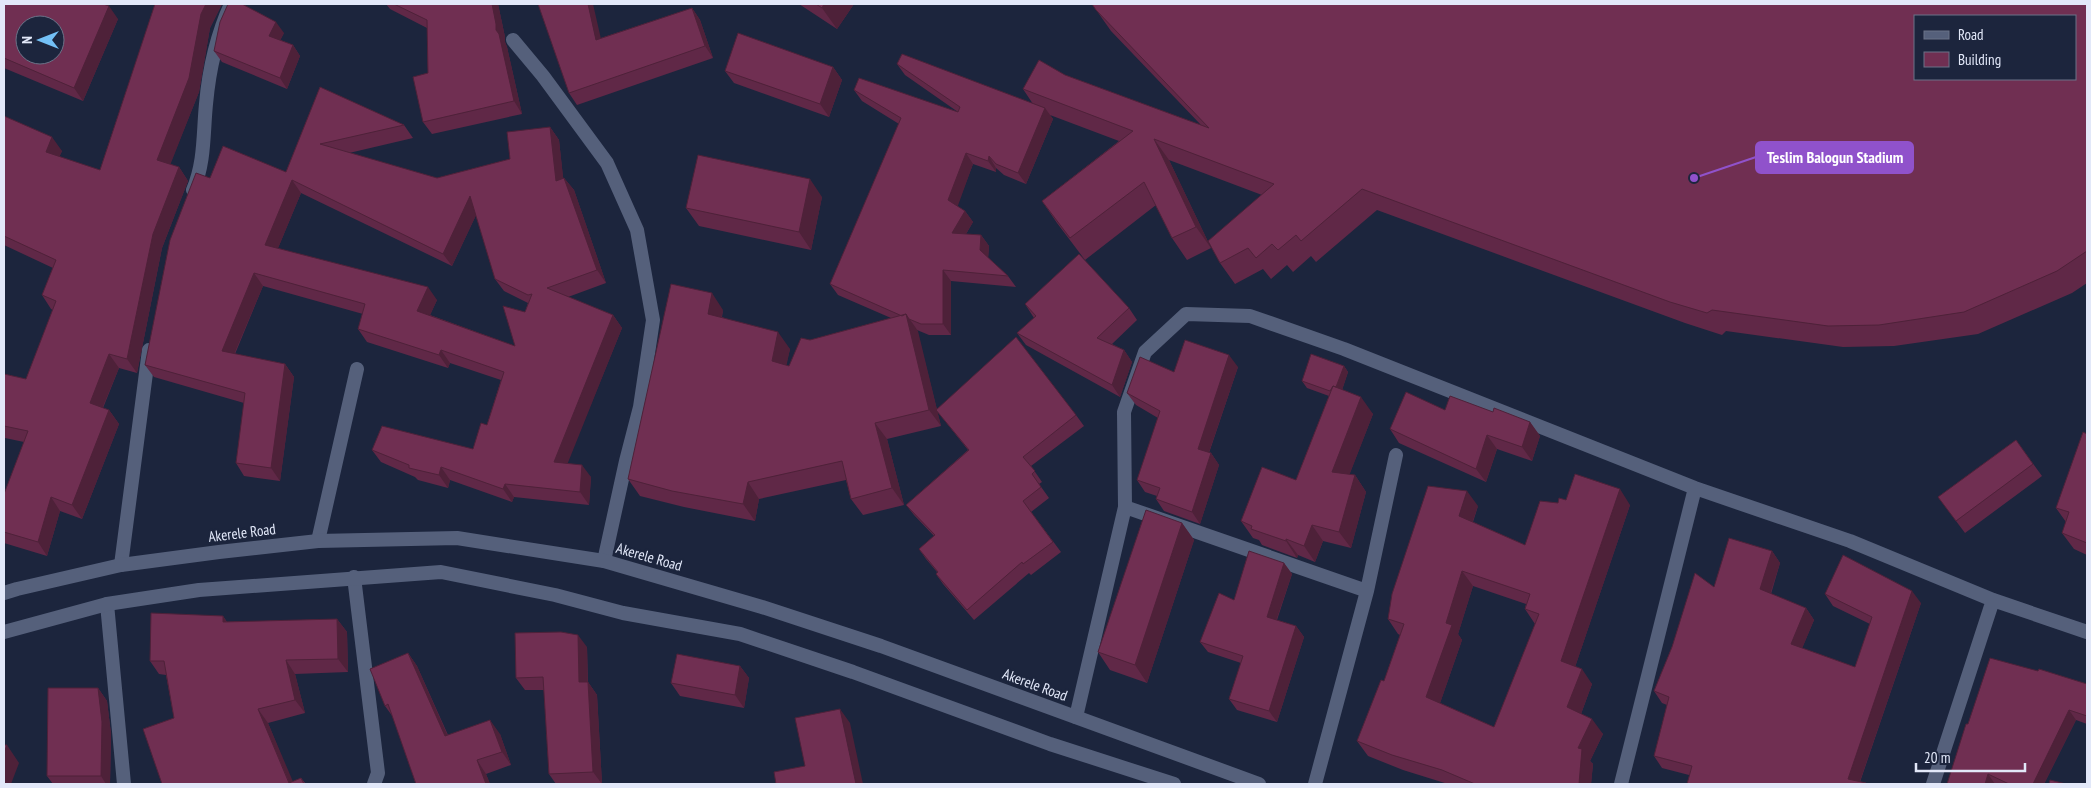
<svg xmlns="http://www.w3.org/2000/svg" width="2091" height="788" viewBox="0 0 2091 788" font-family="'PT Sans Narrow',sans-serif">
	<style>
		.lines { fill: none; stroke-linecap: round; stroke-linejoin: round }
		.minor { stroke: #55607b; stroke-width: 14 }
		.tertiary { stroke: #55607b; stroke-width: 14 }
		.wall { fill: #602847; fill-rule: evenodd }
		.shaded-wall { fill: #4e2139 }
		.building { fill: #702f52; stroke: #4e2139; fill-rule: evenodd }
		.labels { text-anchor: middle; stroke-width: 4.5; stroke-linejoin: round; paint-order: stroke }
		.street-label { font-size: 15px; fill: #e2e8f9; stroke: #1c253d }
		.leader { fill: none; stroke: #9052cb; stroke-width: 2 }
		.callout-dot { fill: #9052cb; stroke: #1c253d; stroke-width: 2 }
		.callout { fill: #9052cb; stroke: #9052cb; stroke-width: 2 }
		.callout-label { font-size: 16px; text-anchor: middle; font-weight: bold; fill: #fff }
	</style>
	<rect width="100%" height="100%" fill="#1c253d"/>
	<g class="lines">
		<path class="minor" d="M513 40 543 76 607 163 637 230 653 320 640 407 626 461 604 561
			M193 190C205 162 203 134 206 104 209 70 217 35 231 4
			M1125 507 1367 591
			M318 541 357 369
			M121 565 149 350
			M354 577 378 773 374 784
			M107 604 124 784
			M1076 717 1125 507 1124 412 1145 352 1186 314 1250 316 1344 349 1695 488 1850 541 1993 600 2087 632
			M1315 784 1367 591 1396 455
			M1621 784 1695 488
			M1933 784 1993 600"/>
		<path class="tertiary" d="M4 593 17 589 121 565 219 552 318 541 457 538 604 561 762 607 881 646 1259 784
			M4 632 107 604 199 590 441 572 555 595 623 613 740 634 853 672 1050 744 1174 784"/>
	</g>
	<path class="wall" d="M4 4 118 19 83 101 4 68Z
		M155 4H222L210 28 199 92 170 164 179 167 188 181 162 248 137 373 119 368 103 408 109 410 119 424 82 519 60 511 47 556 4 543V494L24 442 5 438 4 437V374L26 379 53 310 51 309 42 295 53 268 4 245V116L62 151 59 157 100 170Z
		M386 4H498L505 37V42L507 47 522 114 432 134 423 122 428 73 427 28 390 9Z
		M799 4H854L837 29Z
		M1092 4H2087V283L2072 293 1978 334 1894 346 1843 347 1726 331 1722 335 1685 323 1377 210 1316 262 1311 256 1293 272 1287 265 1271 279 1263 269 1235 284 1220 263 1262 195 1169 160 1211 248 1187 260 1172 238 1156 205 1085 260 1057 223 1042 201 1119 141 1050 115 1053 119 1026 184 1004 175 996 168V172L973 164 957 206 965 211 973 222 966 234 981 235 989 246 988 258 1008 276 1016 287 951 281V335H929L917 330 937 410 1076 415 1084 426 1031 466 1042 482 1039 484 1049 498 1031 512 1061 552 1031 575 1029 573 974 620 943 584 936 574 937 572 926 559 919 549 934 536 914 515 906 505 968 450 937 411 941 426 887 439 904 505 863 515 851 499 846 480 759 499 755 521 684 507 640 496 628 479 723 310 722 317 790 349 786 365 789 366 810 340 891 318 838 295 830 284 899 124 862 101 854 90 958 112 905 75 897 64 1033 104 1023 89 1065 75 1201 125 1111 31Z
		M692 8 700 20 713 58 577 105 569 93 601 38Z
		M284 33 280 40 293 45 300 56 287 89 222 62 214 51Z
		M833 67 842 80 829 117 734 83 725 71Z
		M320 87 404 125 413 138 349 153 437 178 510 159 550 127 559 140 563 178H564L574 190 606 283 568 297 613 315 622 328 567 463 591 477 589 505 514 497 512 502 450 480 448 488 418 480 415 477 381 462 372 450 473 449 487 425 501 380 450 363 448 368 367 342 358 329 363 314 263 286 235 354 285 364 294 377 280 481 244 476 236 463 244 403 154 377 145 365 210 178 286 172ZM301 193 452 266 476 215 495 279 504 291 528 303 515 346 430 315 437 300 278 248Z
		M822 197 811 250 699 226 686 208Z
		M1025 304 1129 308 1137 320 1112 344 1124 350 1132 362 1120 397 1026 345 1017 333 1034 318Z
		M1344 366 1348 372 1342 390 1373 414 1349 475H1355L1366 492 1351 548 1323 541 1315 562 1298 555 1297 558 1262 545 1259 540 1253 538 1241 521 1296 480 1329 396 1307 388 1302 381Z
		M1238 367 1209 453H1211L1219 465 1200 524 1164 511 1156 499 1157 496 1145 492 1137 480 1158 418 1136 405 1127 393 1174 372Z
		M1445 410 1493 412 1530 422 1540 436 1532 461 1497 449 1486 482 1399 443 1390 429Z
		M2087 434V555L2074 549 2062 533 2066 522 2056 508Z
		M2016 440 2042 476 1965 533 1938 497Z
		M1566 500 1630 505 1575 667 1592 684 1581 714 1603 734 1590 761 1593 764 1591 784H1448L1403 770 1368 756 1357 741 1384 681 1400 635 1398 634 1388 619 1478 506 1473 522 1525 545 1558 503ZM1473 586 1526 604 1525 609 1535 624 1494 727 1440 703 1462 640 1458 634Z
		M1182 523 1194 540 1147 683 1110 670 1098 652Z
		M1772 551 1780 563 1771 594 1806 608 1814 620 1802 648 1855 667 1870 624 1833 606 1825 594 1921 603 1860 782 1689 775 1662 768 1654 756 1667 705 1662 703 1654 691 1672 647 1714 587Z
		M1284 563 1292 574 1277 620 1296 626 1304 637 1277 722 1237 710 1229 699 1241 663 1208 652 1200 642 1234 600Z
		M223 616 227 622 337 619 347 632 348 672 295 674 305 713 268 723 292 782 301 778 306 784H162L174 718 166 675 159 674 150 661Z
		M587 647 588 682 597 695 602 784H556L549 774 544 690H525L516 678Z
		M408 653 417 666 448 735 500 734 511 765 486 774 490 784H416L393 717 385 706Z
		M740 666 749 678 744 708 680 696 671 683Z
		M2087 684V724L2076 720 2044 784H1947L1968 724Z
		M98 688 107 701 111 734 110 784H53L47 776Z"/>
	<path class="shaded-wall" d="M206 4H222L210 28 199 92 167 173 157 160 201 14Z
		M492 4H498L505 37V42L507 47 522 114 514 101 496 30Z
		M588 4H593L604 52 596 40Z
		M824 4H854L837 29 822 8Z
		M109 6 118 19 83 101 74 88Z
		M692 8 700 20 713 58 705 46Z
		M276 22 284 33 277 47 269 36Z
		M293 45 300 56 287 89 280 78Z
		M833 67 842 80 829 117 820 104Z
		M1045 108 1053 119 1026 184 1018 173Z
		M550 127 559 140 565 194 556 181Z
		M52 137 62 151 55 166 46 152Z
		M1154 139 1169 160 1211 248 1196 227Z
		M966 153 973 164 956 211 948 200Z
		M989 156 996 168V172L988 161Z
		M179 167 188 181 162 248 137 373 127 359 153 234Z
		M564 178 574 190 606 283 597 270Z
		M810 179 822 197 811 250 799 232Z
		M292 180 301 193 274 258 265 245Z
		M470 196 479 209 452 266 443 254Z
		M965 211 973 222 960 244 952 233Z
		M981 235 989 246 988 261 980 250Z
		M943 270 951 281V335L943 324Z
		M254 273 263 286 230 364 222 351Z
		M428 287 437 300 426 324 417 311Z
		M712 293 723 310 719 330 708 314Z
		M906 314 918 331 941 426 929 410Z
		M613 315 622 328 563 475 554 462Z
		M778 332 790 349 784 377 772 361Z
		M441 350 450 363 448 368 439 355Z
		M1124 350 1132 362 1120 397 1112 385Z
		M109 354 119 368 99 416 90 403Z
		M1229 355 1238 367 1206 461 1198 449Z
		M285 364 294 377 280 481 271 468Z
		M1344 366 1348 372 1339 399 1334 393Z
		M1361 397 1373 414 1344 489 1332 472Z
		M109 410 119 424 82 519 72 505Z
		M1530 422 1540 436 1532 461 1522 447Z
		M875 423 887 439 904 505 892 488Z
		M1487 435 1497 449 1486 482 1476 469Z
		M1211 453 1219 465 1200 524 1192 512Z
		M582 465 591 477 589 505 580 492Z
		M441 467 450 480 448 488 439 475Z
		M1355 475 1366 492 1351 548 1339 532Z
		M748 482 759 499 755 521 743 504Z
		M505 484 514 497 512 502 503 489Z
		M1620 489 1630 505 1572 676 1561 661Z
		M1467 491 1478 506 1469 532 1459 516Z
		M51 497 60 511 47 556 38 542Z
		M1182 523 1194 540 1147 683 1135 665Z
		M1312 525 1323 541 1315 562 1304 546Z
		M1286 539 1298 555 1297 558 1286 541Z
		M1772 551 1780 563 1768 601 1760 589Z
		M1284 563 1292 574 1274 627 1267 617Z
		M1462 571 1473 586 1458 634 1462 640 1437 712 1426 697 1446 623Z
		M1912 591 1921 603 1859 784 1848 779Z
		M1806 608 1814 620 1799 656 1791 644Z
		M223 616 232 630 223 622Z
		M337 619 347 632 348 672 338 659Z
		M1296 626 1304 637 1277 722 1269 711Z
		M578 635 587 647 588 695 579 682Z
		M408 653 417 666 454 750 445 736Z
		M286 660 295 674 305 713 295 700Z
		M740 666 749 678 744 708 735 695Z
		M1582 669 1592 684 1578 722 1567 707Z
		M588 682 597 695 602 784 593 772Z
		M98 688 107 701 111 734 110 784H106L101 776Z
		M258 709 268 723 294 784H290Z
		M840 709 850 723 863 784H856Z
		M2069 710 2076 720 2044 784H2033Z
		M1592 719 1603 734 1590 761 1593 764 1591 784H1579L1578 748Z
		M490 720 500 734 511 765 502 752Z
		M7 745 19 763 11 784H4V753Z
		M477 760 486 774 490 784H486Z
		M1988 774 1995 784H1985Z"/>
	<path class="building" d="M4 4H103L109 6 74 88 4 58ZM25 25H55V55H25Z
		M155 4H206L201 14 189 78 157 160 179 167 153 234 127 359 109 354 90 403 109 410 72 505 51 497 38 542 4 532V494L28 431 4 426V374L26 379 56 301 42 295 56 260 4 236V116L52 137 46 152 100 170Z
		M228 4H242L276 22 269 36 293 45 280 78 214 51 220 22Z
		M394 4H492L496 24V30L499 34 514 101 423 122 413 77 428 73 427 20Z
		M538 4H588L596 40 692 8 705 46 569 93Z
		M816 4H824L822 8Z
		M1092 4H2087V251L2057 271 1964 312 1879 325 1828 326 1712 310 1707 313 1670 302 1362 189 1301 241 1296 235 1278 250 1272 244 1256 258 1248 248 1220 263 1208 241 1274 184 1154 139 1196 227 1172 238 1144 182 1070 238 1042 201 1133 131 1023 89 1039 60 1065 75 1209 128 1096 10ZM1915 16H2075V79H1915Z
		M738 33 833 67 820 104 725 71Z
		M902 54 1045 108 1018 173 996 164 989 156 988 161 966 153 948 200 965 211 952 233 981 235 980 250 1008 276 943 270V324H921L909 319 906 314 902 316 830 284 901 118 854 90 859 78 958 112 960 107 897 64Z
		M320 87 404 125 320 144 437 178 510 159 507 132 550 127 556 181 564 178 597 270 547 288 613 315 554 462 582 465 580 492 505 484 503 489 441 467 439 475 409 468V465L372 450 382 426 473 449 481 423 487 425 504 372 441 350 439 355 358 329 365 304 254 273 222 351 285 364 271 468 236 463 245 393 145 365 170 240 196 173 210 178 223 146 286 172ZM292 180 443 254 470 196 495 279 528 295 532 294 525 312 503 306 515 346 417 311 428 287 265 245Z
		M698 155 810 179 799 232 686 208Z
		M1079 254 1129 308 1097 338 1124 350 1112 385 1017 333 1036 316 1025 304Z
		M671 284 712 293 708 314 778 332 772 361 789 366 801 338 810 340 906 314 929 410 875 423 892 488 851 499 842 461 748 482 743 504 672 491 628 479Z
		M1016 337 1076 415 1023 457 1035 471 1032 474 1041 487 1023 501 1053 542 1023 564 1022 562 967 610 936 574 938 572 919 549 935 535 906 505 969 450 936 410Z
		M1185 340 1229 355 1198 449 1211 453 1192 512 1156 499 1160 488 1137 480 1160 411 1127 393 1140 357 1174 372Z
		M1311 354 1344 366 1336 387 1333 386 1330 391 1302 381Z
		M1333 386 1361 397 1332 472 1355 475 1339 532 1312 525 1304 546 1286 539V541L1251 529 1252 526 1241 521 1262 467 1296 480Z
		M1406 392 1445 410 1450 396 1493 412 1494 408 1530 422 1522 447 1487 435 1476 469 1390 429Z
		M2083 432 2087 434V543L2062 533 2069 512 2056 508Z
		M2016 440 2033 464 1956 521 1938 497Z
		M1575 474 1620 489 1561 661 1582 669 1567 707 1592 719 1578 748 1582 749 1579 784H1475L1442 770 1392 755 1357 741 1381 680 1384 681 1404 624 1388 619 1392 594 1428 486 1467 491 1459 516 1525 545 1540 501 1558 503 1559 498 1566 500ZM1462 571 1530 594 1525 609 1539 614 1494 727 1426 697 1452 625 1446 623Z
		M1146 510 1182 523 1135 665 1098 652Z
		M1729 538 1772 551 1760 589 1806 608 1791 644 1855 667 1872 617 1825 594 1843 555 1912 591 1848 779 1866 783V784H1687L1692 766 1654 756 1669 697 1654 691 1672 647 1695 573 1714 587Z
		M1249 551 1284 563 1267 617 1296 626 1269 711 1229 699 1243 656 1200 642 1219 593 1234 600Z
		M151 613 223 616V622L337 619 338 659 286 660 295 700 258 709 289 783 301 778 304 784H162L143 729 174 718 164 661H150Z
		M561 632 578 635 579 682H588L593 772 549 774 543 677 516 678 515 633Z
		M408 653 445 736 490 720 502 752 477 760 486 784H416L388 704 385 706 370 669Z
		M677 654 740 666 735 695 671 683Z
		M1990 658 2038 671 2039 669 2087 684V716L2069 710 2033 784H2009L1988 774 1985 784H1947L1966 724H1968Z
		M48 688H98L102 722 101 776H47Z
		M840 709 856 784H776L774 772 805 766 795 718Z
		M4 745H7L4 753Z
		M2050 780 2066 784H2049Z"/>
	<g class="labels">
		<g class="street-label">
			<text transform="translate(242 533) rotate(-7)" y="5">Akerele Road</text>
			<text transform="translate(649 557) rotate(16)" y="5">Akerele Road</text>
			<text transform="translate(1035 685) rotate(20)" y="5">Akerele Road</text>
		</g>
	</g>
	<path class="leader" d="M1694 178L1756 157"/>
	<circle class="callout-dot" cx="1694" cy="178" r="5"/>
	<rect class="callout" x="1756" y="142" width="157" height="31" rx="5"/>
	<g class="callout-label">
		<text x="1835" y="163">Teslim Balogun Stadium</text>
	</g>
	<rect width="2091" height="788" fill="none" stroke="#e2e8f9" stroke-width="10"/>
	<rect x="1914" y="15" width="162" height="65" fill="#1c253d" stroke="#6b7388"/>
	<rect x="1924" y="31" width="25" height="8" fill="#55607b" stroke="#6b7388"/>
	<text x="1958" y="40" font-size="15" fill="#e2e8f9">Road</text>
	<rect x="1924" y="52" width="25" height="15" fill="#702f52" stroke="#6b7388"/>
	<text x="1958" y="65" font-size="15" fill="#e2e8f9">Building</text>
	<g transform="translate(40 40) rotate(270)"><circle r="24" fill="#1c253d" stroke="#6b7388"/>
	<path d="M0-4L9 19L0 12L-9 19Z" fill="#73c0f6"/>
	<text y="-8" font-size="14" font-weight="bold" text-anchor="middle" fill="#e2e8f9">N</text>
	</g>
	<path d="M1916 763v8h109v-8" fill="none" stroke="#e2e8f9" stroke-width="2.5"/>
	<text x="1924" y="763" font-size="15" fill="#e2e8f9" stroke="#1c253d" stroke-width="4" paint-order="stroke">20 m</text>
</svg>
